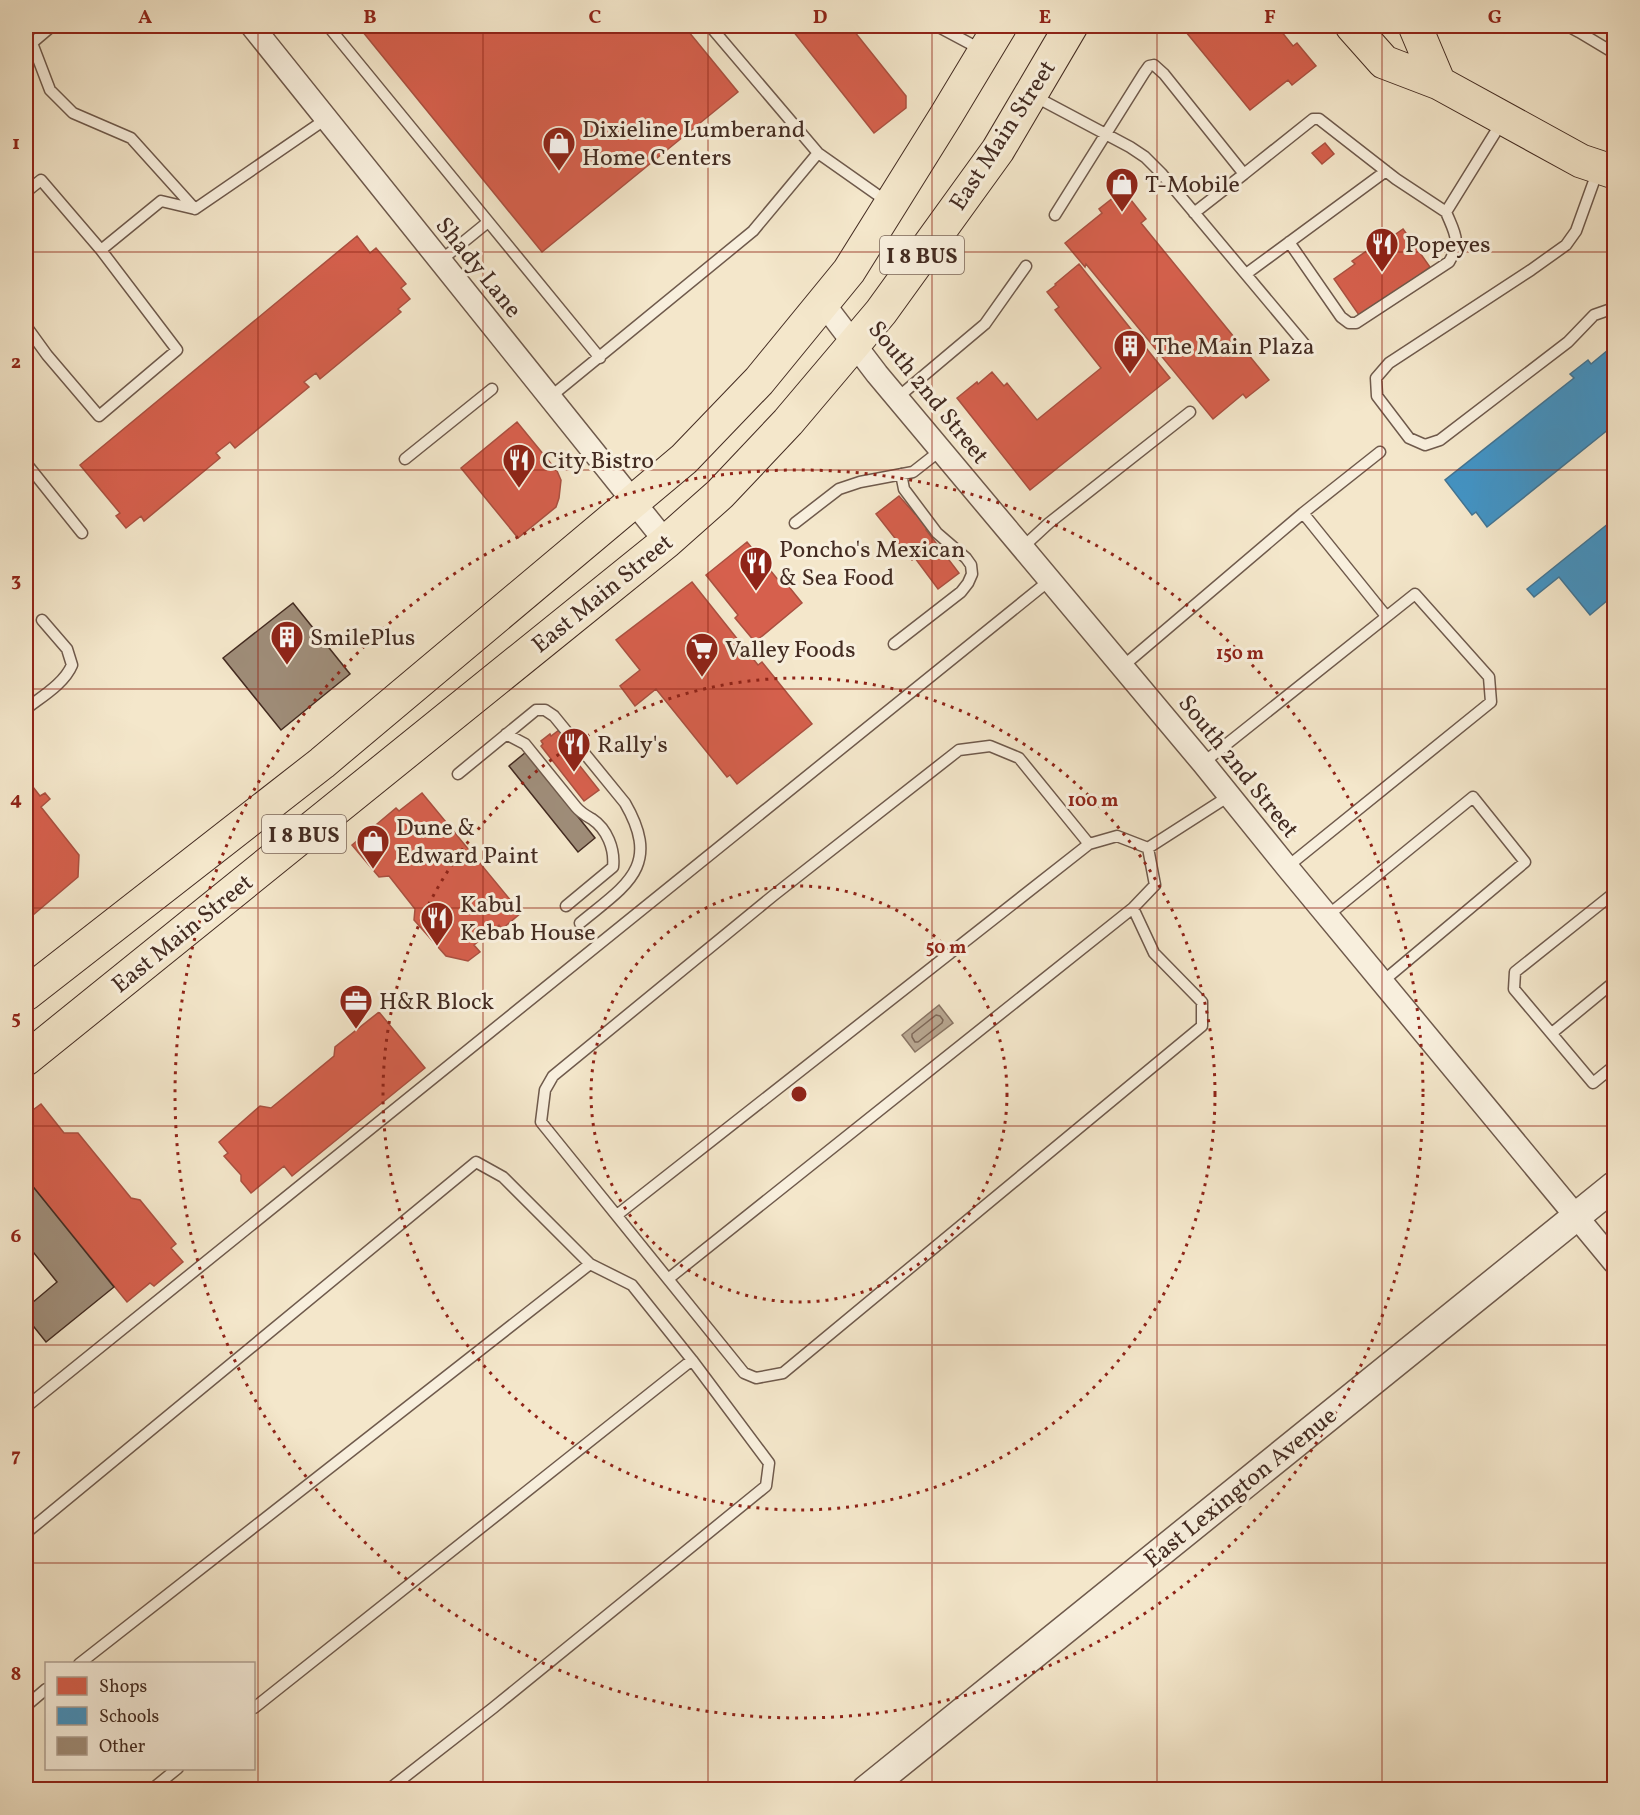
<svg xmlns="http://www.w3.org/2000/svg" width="1640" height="1815" viewBox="0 0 1640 1815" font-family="Vollkorn,serif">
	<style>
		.water { fill: #b8a791; stroke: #897564; stroke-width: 1.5 }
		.shops { fill: #d6604d; stroke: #aa5040; stroke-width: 1.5 }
		.schools { fill: #4393c3; stroke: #437492; stroke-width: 1.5 }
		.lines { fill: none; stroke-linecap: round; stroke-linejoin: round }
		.shore { stroke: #7e6959; stroke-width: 1.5 }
		.building { fill: #9f8d79; stroke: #432b21; stroke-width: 1.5 }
		.service-casing { stroke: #6f5a4c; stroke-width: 13 }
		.minor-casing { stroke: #6f5a4c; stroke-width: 25 }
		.tertiary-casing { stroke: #6f5a4c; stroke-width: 31 }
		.primary-casing { stroke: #432b21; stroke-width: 35 }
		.service { stroke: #f8efdd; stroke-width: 10 }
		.minor { stroke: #f8efdd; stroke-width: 22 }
		.tertiary { stroke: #f8efdd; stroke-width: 28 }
		.primary { stroke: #f4e7cb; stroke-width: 33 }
		.grid { fill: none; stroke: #8f2418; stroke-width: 1.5; stroke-opacity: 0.55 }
		.ring { fill: none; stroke: #8f2418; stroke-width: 3; stroke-dasharray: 3 6 }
		.labels { text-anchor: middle; stroke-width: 6; stroke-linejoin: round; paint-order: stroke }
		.shield { fill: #f8efdd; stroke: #796659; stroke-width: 1.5 }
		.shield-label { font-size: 22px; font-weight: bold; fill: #432b21 }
		.poi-label { font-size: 24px; fill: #432b21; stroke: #f8efdd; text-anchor: start }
		.street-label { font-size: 24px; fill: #432b21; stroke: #f8efdd }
		.centre { fill: #8f2418; stroke: #f8efdd; stroke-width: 3 }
		.ring-label { font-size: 18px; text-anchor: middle; font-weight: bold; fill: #8f2418; stroke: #f8efdd; stroke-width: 6; stroke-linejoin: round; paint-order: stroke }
		.neatline { fill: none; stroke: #8f2418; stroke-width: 2 }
		.grid-label { font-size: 20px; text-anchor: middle; font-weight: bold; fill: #8f2418 }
	</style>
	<rect width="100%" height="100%" fill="#f4e7cb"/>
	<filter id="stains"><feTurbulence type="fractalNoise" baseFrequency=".00333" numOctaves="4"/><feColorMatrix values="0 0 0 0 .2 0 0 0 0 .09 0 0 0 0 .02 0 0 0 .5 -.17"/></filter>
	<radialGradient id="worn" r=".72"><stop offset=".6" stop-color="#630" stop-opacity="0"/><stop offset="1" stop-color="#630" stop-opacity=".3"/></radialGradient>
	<path class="water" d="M939 1005 953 1023 915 1052 902 1035Z"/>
	<path class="shops" d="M358 26H684L738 92 542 252Z
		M789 26H850L906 96V108L874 133Z
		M1181 26H1277L1293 46 1297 43 1316 66 1292 85 1288 80 1250 110Z
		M1325 143 1334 154 1322 164 1312 153Z
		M1123 190 1146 219 1141 223 1269 380 1246 398 1243 394 1213 419 1086 264 1085 267 1065 243 1102 213 1099 209Z
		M1403 229 1430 267 1386 300 1384 298 1359 315 1334 279 1355 264 1352 261 1371 248 1373 250Z
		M357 236 370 253 376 248 406 284 401 288 410 299 398 309 401 312 320 379 316 373 304 382 309 387 235 448 230 442 216 453 220 458 144 521 141 516 126 528 116 516 120 513 80 465Z
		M1079 264 1170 378 1030 490 957 398 977 382 978 384 992 372 1004 386 1007 383 1037 420 1101 368 1055 310 1059 307 1047 292 1056 285 1055 284Z
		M517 422 557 471 561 480 559 498 556 507 518 538 461 468Z
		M899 496 915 514 917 513 930 527 926 530 959 573 938 589 915 558 912 560 876 514Z
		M747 542 779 581 782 578 802 603 755 642 735 618 738 615 706 575Z
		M692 582 758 665 762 662 812 724 737 784 730 775 727 777 656 689 635 706 620 686 640 670 616 640Z
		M559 730 577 753 572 756 599 790 584 801 541 746 543 744 541 741 550 734 551 736Z
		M26 778 40 796 45 793 50 799 41 807 79 855 78 877 26 921Z
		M422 793 521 913 502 929 499 925 474 945 480 952 468 961 446 956 414 920 415 909 389 876 379 877 352 845 396 808 399 811Z
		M379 1012 425 1068 292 1176 284 1166 251 1193 241 1181V1175L224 1156 228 1153 219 1142 260 1106 271 1108 334 1056 335 1047Z
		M41 1104 64 1133H78L131 1198 140 1200 176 1244 171 1248 183 1262 154 1286 150 1283 127 1302 26 1178V1123L30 1119 26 1115Z"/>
	<path class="schools" d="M1614 345V425L1487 527 1476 512 1472 515 1445 480 1574 378 1570 374 1588 360 1591 364Z
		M1614 519V595L1590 615 1559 577 1534 597 1527 589Z"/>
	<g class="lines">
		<path class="shore" d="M936 1015 940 1016 943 1020 942 1023 918 1042H915L912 1037V1034Z"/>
	</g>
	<path class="building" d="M293 603 350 674 281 730 223 658Z
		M526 752 595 838 578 852 509 766Z
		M26 1178 114 1287 46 1342 26 1317V1308L57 1282 26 1243Z"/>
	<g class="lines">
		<g class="service-casing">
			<path id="service" d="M52 26 32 43 50 90 73 113 131 138 195 209 326 119
				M328 26 600 358
				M710 26 818 153
				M937 26 982 50
				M1568 26 1579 32
				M1582 26 1579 32 1614 53
				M1034 96 1130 147 1145 157 1161 173 1306 346
				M1598 170 1576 231 1566 245 1531 270 1389 363 1376 378 1377 396 1409 438 1425 445 1440 440 1568 342 1594 315 1614 308
				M1244 174 1313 119H1319L1396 179 1446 212 1503 120
				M26 192 41 180 101 250 177 350 99 416 47 355 26 326
				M1055 215 1144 73 1149 66 1154 65 1164 74 1244 174 1194 213
				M1289 242 1341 317 1349 323H1356L1449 262C1462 241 1454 232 1446 212
				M101 250 161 201 195 209
				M440 261 488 222
				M1246 274 1386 171
				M549 398 753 231 818 153 889 203
				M897 398 985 324 1026 266
				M405 459 492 389
				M26 463 82 533
				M1303 513 1386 616
				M795 523 839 489 860 482 913 472 941 450
				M1023 547 1049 523 1190 412
				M894 644 961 592 968 583 972 574 971 565 966 558 937 533 904 489 901 474
				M1122 667 1303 513 1380 452
				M26 709C41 697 64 684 72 665L67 649 42 620
				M506 734 525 744 576 807C581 813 585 815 592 819 607 829 615 849 613 867L566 906
				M1203 763 1415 594 1489 677 1491 702 1287 867
				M458 774 536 710H545L554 716 625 803C662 867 626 885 580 923
				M1148 848 1117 836 1089 844 1019 758 990 746 959 750 774 895 553 1076 545 1090 541 1122 744 1373 756 1378 783 1373 1202 1026V1002L1154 953 1133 908 1155 885 1148 848 1229 796
				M1614 893 1515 972 1514 989 1593 1083 1614 1066
				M1327 916 1473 797 1525 862 1382 982
				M1552 1033 1614 982
				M617 1215 1089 844
				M668 1279 1133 908
				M26 1407 1050 580
				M26 1533 476 1162 503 1177 590 1264 632 1285 692 1360 769 1463 766 1486 493 1708 388 1790
				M79 1664 590 1264
				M26 1706 46 1689
				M254 1708 692 1360
				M151 1790 178 1768"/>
		</g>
		<g class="minor-casing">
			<path id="minor" d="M252 26 666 542
				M823 303 877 374 1203 763 1287 867 1614 1262"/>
		</g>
		<g class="tertiary-casing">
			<path id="tertiary" d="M866 1790 1614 1186"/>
		</g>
		<g class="primary-casing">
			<path id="primary" d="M1352 26 1384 62 1439 83 1581 161 1614 172
				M1415 26 1439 83
				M26 994 322 763 684 459 759 381 849 271 947 114 1000 26
				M26 1059 666 542 720 494 788 422 881 312 998 150 1071 26"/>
		</g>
		<use href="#service" class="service"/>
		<use href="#minor" class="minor"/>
		<use href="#tertiary" class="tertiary"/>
		<use href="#primary" class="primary"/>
	</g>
	<path class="grid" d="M258 26V1790M483 26V1790M708 26V1790M932 26V1790M1157 26V1790M1382 26V1790M26 252H1614M26 470H1614M26 689H1614M26 908H1614M26 1126H1614M26 1345H1614M26 1563H1614"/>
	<g class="ring">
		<circle cx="799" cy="1094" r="208"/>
		<circle cx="799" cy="1094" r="416"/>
		<circle cx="799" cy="1094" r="624"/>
	</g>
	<defs>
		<g id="shop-pin" transform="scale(1.725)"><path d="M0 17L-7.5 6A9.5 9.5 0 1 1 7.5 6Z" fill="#8f2418" stroke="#f8efdd"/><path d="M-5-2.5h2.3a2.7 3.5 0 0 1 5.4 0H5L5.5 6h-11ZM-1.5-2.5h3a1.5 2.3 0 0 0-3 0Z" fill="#fff"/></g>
		<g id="restaurant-pin" transform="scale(1.725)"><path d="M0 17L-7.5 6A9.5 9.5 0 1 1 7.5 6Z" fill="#8f2418" stroke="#f8efdd"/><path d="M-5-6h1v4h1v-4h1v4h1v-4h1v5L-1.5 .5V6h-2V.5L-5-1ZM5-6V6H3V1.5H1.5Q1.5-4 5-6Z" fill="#fff"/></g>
		<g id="building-pin" transform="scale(1.725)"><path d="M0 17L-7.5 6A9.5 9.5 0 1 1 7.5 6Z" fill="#8f2418" stroke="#f8efdd"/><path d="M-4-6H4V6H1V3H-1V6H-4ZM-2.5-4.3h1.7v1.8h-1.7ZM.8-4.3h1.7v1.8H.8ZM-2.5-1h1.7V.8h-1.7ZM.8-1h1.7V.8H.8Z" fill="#fff"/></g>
		<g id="supermarket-pin" transform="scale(1.725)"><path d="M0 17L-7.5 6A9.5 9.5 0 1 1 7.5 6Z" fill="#8f2418" stroke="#f8efdd"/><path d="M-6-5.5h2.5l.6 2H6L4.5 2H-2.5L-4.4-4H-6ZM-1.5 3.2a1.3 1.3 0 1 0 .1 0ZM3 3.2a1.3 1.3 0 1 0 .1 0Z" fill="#fff"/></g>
		<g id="office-pin" transform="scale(1.725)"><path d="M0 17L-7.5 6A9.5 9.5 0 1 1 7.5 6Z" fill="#8f2418" stroke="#f8efdd"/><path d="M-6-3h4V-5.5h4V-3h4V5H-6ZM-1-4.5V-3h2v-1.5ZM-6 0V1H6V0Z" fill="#fff"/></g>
	</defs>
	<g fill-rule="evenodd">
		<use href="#shop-pin" x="559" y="143"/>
		<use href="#shop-pin" x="1122" y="184"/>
		<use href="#restaurant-pin" x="1382" y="244"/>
		<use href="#building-pin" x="1130" y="346"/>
		<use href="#restaurant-pin" x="519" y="460"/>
		<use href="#restaurant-pin" x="756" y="563"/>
		<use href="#building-pin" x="287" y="637"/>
		<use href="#supermarket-pin" x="702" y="649"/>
		<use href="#restaurant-pin" x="574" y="744"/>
		<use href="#shop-pin" x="373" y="841"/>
		<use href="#restaurant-pin" x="437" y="918"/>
		<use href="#office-pin" x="356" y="1001"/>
	</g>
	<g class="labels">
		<g class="shield">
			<rect x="880" y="236" width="84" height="38" rx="4.5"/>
			<rect x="262" y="815" width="84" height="38" rx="4.5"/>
		</g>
		<g class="shield-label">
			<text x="922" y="263">I 8 BUS</text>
			<text x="304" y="842">I 8 BUS</text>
		</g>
		<g class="poi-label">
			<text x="582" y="137">Dixieline Lumberand<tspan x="582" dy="28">Home Centers</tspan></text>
			<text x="1145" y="192">T-Mobile</text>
			<text x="1405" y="252">Popeyes</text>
			<text x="1153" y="354">The Main Plaza</text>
			<text x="542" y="468">City Bistro</text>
			<text x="779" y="557">Poncho's Mexican<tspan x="779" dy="28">&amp; Sea Food</tspan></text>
			<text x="310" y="645">SmilePlus</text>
			<text x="725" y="657">Valley Foods</text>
			<text x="597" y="752">Rally's</text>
			<text x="396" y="835">Dune &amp;<tspan x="396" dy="28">Edward Paint</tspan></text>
			<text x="460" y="912">Kabul<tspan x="460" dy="28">Kebab House</tspan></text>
			<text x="379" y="1009">H&amp;R Block</text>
		</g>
		<g class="street-label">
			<text transform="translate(1002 135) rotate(-57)" y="8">East Main Street</text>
			<text transform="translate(479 267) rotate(51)" y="8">Shady Lane</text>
			<text transform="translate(929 392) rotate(51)" y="8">South 2nd Street</text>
			<text transform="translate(602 593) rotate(-39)" y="8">East Main Street</text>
			<text transform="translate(1239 766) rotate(51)" y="8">South 2nd Street</text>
			<text transform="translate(182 933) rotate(-39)" y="8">East Main Street</text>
			<text transform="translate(1240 1487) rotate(-39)" y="8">East Lexington Avenue</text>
		</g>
	</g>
	<circle cx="799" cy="1094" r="9" class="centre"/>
	<g class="ring-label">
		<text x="1240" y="659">150 m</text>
		<text x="1093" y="806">100 m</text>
		<text x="946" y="953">50 m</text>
	</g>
	<rect width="1640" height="1815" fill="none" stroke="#f4e7cb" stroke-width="66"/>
	<rect x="45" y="1662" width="210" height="108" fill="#f8efdd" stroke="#b0a192" stroke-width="1.5"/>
	<rect x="57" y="1677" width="30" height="18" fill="#d6604d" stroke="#b0a192" stroke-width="1.5"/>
	<text x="99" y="1692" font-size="18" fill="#432b21">Shops</text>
	<rect x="57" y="1707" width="30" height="18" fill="#4393c3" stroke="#b0a192" stroke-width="1.5"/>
	<text x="99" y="1722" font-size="18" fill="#432b21">Schools</text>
	<rect x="57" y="1737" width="30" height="18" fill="#9f8d79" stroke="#b0a192" stroke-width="1.5"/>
	<text x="99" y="1752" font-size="18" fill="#432b21">Other</text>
	<rect x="33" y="33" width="1574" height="1749" class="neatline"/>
	<g class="grid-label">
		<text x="145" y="23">A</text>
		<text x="370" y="23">B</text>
		<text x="595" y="23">C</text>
		<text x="820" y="23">D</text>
		<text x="1045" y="23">E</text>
		<text x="1270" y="23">F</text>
		<text x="1495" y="23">G</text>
		<text x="16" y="149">1</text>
		<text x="16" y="368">2</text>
		<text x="16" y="586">3</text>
		<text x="16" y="805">4</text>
		<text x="16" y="1024">5</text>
		<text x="16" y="1242">6</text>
		<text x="16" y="1461">7</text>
		<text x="16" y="1680">8</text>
	</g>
	<rect width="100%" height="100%" filter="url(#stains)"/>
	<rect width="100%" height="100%" fill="url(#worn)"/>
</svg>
